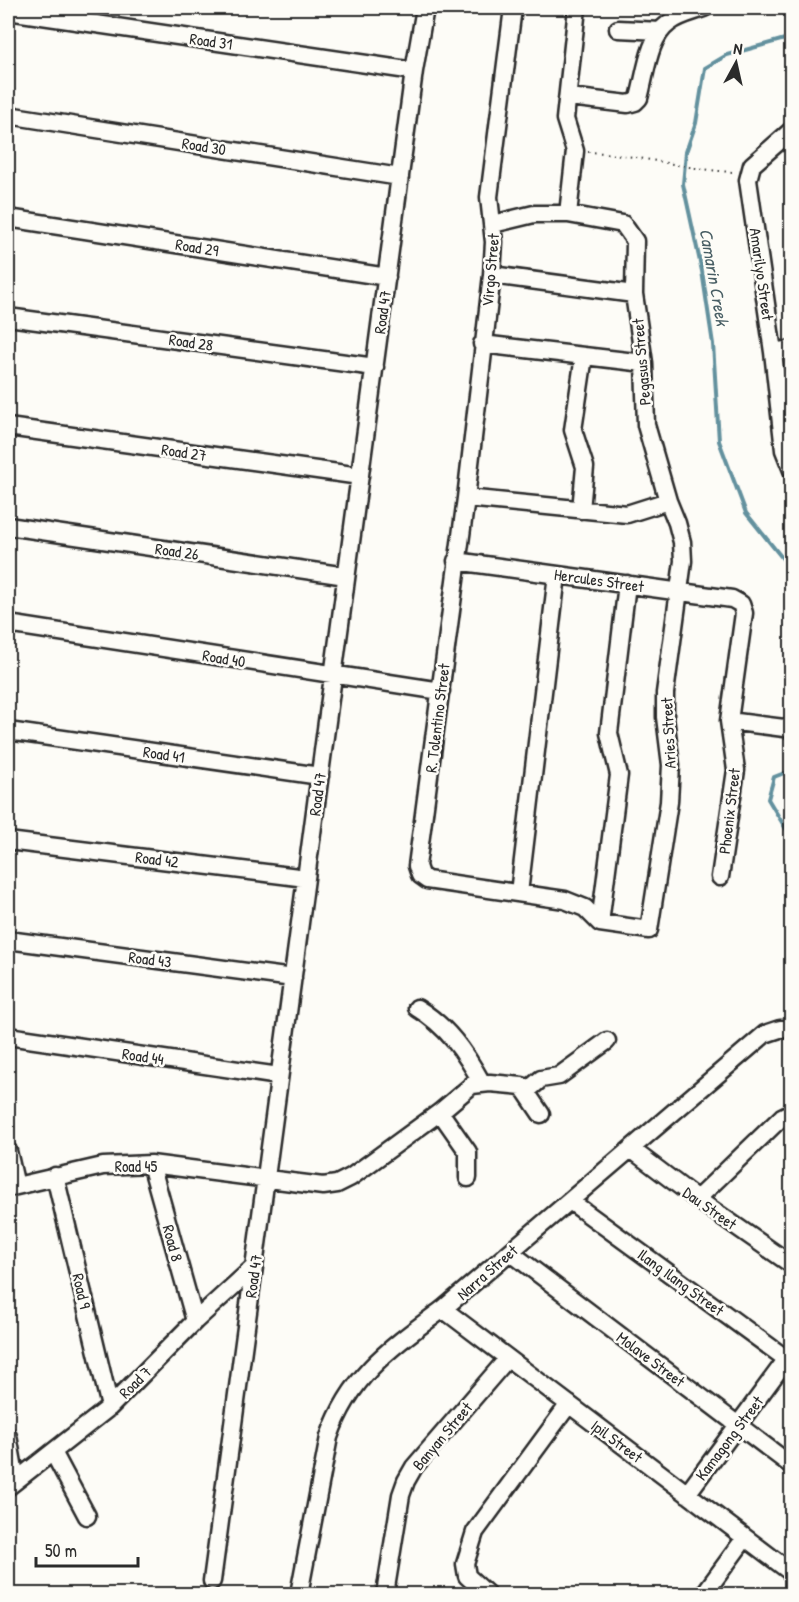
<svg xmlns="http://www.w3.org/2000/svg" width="799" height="1602" viewBox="0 0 799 1602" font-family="'Patrick Hand',sans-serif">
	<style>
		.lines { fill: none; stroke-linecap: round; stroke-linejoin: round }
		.stream { stroke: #64919e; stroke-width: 4 }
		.street-casing { stroke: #2b2b2b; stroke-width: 21 }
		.path { stroke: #2b2b2b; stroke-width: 2; stroke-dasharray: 1.5 4.5; stroke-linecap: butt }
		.street { stroke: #fdfcf7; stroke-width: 16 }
		.labels { text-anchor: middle; stroke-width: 5; stroke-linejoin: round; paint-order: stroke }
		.street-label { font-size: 16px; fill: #2b2b2b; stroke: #fdfcf7 }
		.water-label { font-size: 18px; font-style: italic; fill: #485e64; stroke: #fdfcf7 }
	</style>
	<rect width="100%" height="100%" fill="#fdfcf7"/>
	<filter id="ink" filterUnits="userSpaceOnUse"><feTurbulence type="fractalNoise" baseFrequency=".0167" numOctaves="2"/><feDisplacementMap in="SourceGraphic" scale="12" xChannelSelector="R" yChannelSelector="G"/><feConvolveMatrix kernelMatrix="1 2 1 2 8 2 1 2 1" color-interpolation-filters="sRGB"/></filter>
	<g filter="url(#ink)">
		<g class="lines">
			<path class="stream" d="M792 37 727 55 705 68 696 123 686 152 683 184 702 271 713 344 719 441 746 513 783 559 792 564
				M792 770 774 777 768 799 786 829 792 830"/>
			<g class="street-casing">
				<path id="street" d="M8 11 414 71
					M618 29 661 31
					M569 97 628 104 635 102 639 98C646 74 648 38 669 23 678 15 693 12 704 8
					M8 115 400 177
					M792 130 752 165 748 180 773 352 784 450 792 470
					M568 214 575 151 565 119 577 8
					M8 218 387 277
					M493 224 534 214H568L623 224 635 241 634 294 644 363 646 425 668 501 677 523 682 542 683 561 665 693V717L671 765 669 802 649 930 600 923 585 908 565 900 427 880 420 875 417 866 466 498 492 275 494 242 489 197 513 8
					M492 275 634 294
					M8 317 375 367
					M482 344 644 363
					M773 352 792 349
					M8 427 360 476
					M466 498 627 514 668 501
					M581 510 585 467 573 430 584 356
					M8 526 346 576
					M456 561 732 599 741 604 744 613 729 721 736 770 720 877
					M8 624 441 691
					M729 721 792 729
					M8 731 320 776
					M8 841 306 878
					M519 893 557 575
					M600 923 619 775 609 733 627 584
					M8 940 293 978
					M417 1008C447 1026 465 1052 482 1083
					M8 1036 279 1076
					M527 1091 541 1079 559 1076 607 1041
					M440 1112 468 1152V1178
					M631 1149 697 1199 792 1265
					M8 1151 16 1186
					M151 1164 195 1321
					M55 1176 110 1407
					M8 1188 103 1166 151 1164 323 1186 337 1184 351 1177 440 1112 472 1085 490 1083 522 1086 541 1114
					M697 1199 782 1117 792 1112
					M570 1201 792 1363
					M510 1252 792 1466
					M443 1309 792 1573
					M8 1436 16 1480
					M53 1452 87 1516
					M8 1487 110 1407 195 1321 254 1267
					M687 1494 792 1352
					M212 1581 414 71 425 8
					M299 1594 329 1437C351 1374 392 1347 443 1309L765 1034 780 1029H792
					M385 1594 401 1495 406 1481 414 1467 508 1358
					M487 1594 467 1576 465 1564 475 1532 569 1404
					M704 1594 745 1538"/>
			</g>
			<path class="path" d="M588 152C638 154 685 170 734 172"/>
			<use href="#street" class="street"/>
		</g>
	</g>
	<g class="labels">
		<g class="street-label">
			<text transform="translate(211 41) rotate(8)" y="6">Road 31</text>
			<text transform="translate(204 146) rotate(9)" y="6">Road 30</text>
			<text transform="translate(197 247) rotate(9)" y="6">Road 29</text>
			<text transform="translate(490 270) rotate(-85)" y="6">Virgo Street</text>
			<text transform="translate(762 274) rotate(82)" y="6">Amarilyo Street</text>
			<text transform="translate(382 312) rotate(-82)" y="6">Road 47</text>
			<text transform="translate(191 342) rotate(8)" y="6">Road 28</text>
			<text transform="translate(641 362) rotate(-95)" y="6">Pegasus Street</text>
			<text transform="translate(184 452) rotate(8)" y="6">Road 27</text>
			<text transform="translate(177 551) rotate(8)" y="6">Road 26</text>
			<text transform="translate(599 580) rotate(8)" y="6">Hercules Street</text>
			<text transform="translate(224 658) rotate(9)" y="6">Road 40</text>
			<text transform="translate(437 718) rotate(-83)" y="6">R. Tolentino Street</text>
			<text transform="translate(668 733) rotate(-93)" y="6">Aries Street</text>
			<text transform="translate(164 754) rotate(8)" y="6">Road 41</text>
			<text transform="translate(317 794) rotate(-82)" y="6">Road 47</text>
			<text transform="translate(729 811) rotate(-83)" y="6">Phoenix Street</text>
			<text transform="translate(157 859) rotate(7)" y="6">Road 42</text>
			<text transform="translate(150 959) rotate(7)" y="6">Road 43</text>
			<text transform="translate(143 1056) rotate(8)" y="6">Road 44</text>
			<text x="136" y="1172">Road 45</text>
			<text transform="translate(710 1208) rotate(35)" y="6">Dau Street</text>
			<text transform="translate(173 1243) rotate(75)" y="6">Road 8</text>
			<text transform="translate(487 1272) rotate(-41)" y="6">Narra Street</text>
			<text transform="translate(253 1276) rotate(-82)" y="6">Road 47</text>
			<text transform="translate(681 1282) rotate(36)" y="6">Ilang Ilang Street</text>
			<text transform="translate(82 1291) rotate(77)" y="6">Road 9</text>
			<text transform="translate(651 1359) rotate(37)" y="6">Molave Street</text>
			<text transform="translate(135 1382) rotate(-45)" y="6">Road 7</text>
			<text transform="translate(442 1436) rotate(-50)" y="6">Banyan Street</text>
			<text transform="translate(729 1438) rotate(-53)" y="6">Kamagong Street</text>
			<text transform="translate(617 1441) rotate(37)" y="6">Ipil Street</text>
		</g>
		<g class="water-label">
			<text transform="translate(714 277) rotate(80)" y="6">Camarin Creek</text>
		</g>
	</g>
	<rect width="799" height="1602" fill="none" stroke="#fdfcf7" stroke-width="30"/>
	<rect x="15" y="15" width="769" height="1572" fill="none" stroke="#2b2b2b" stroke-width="2" filter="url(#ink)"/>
	<g transform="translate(736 63) rotate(8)" stroke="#fdfcf7" stroke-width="4.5" paint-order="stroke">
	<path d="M0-4.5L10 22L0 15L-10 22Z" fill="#2b2b2b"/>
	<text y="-9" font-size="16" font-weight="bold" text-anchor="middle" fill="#2b2b2b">N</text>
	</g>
	<path d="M36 1557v9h102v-9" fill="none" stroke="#2b2b2b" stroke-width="3"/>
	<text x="45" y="1557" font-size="18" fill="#2b2b2b" stroke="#fdfcf7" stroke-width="4.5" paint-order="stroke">50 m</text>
</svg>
